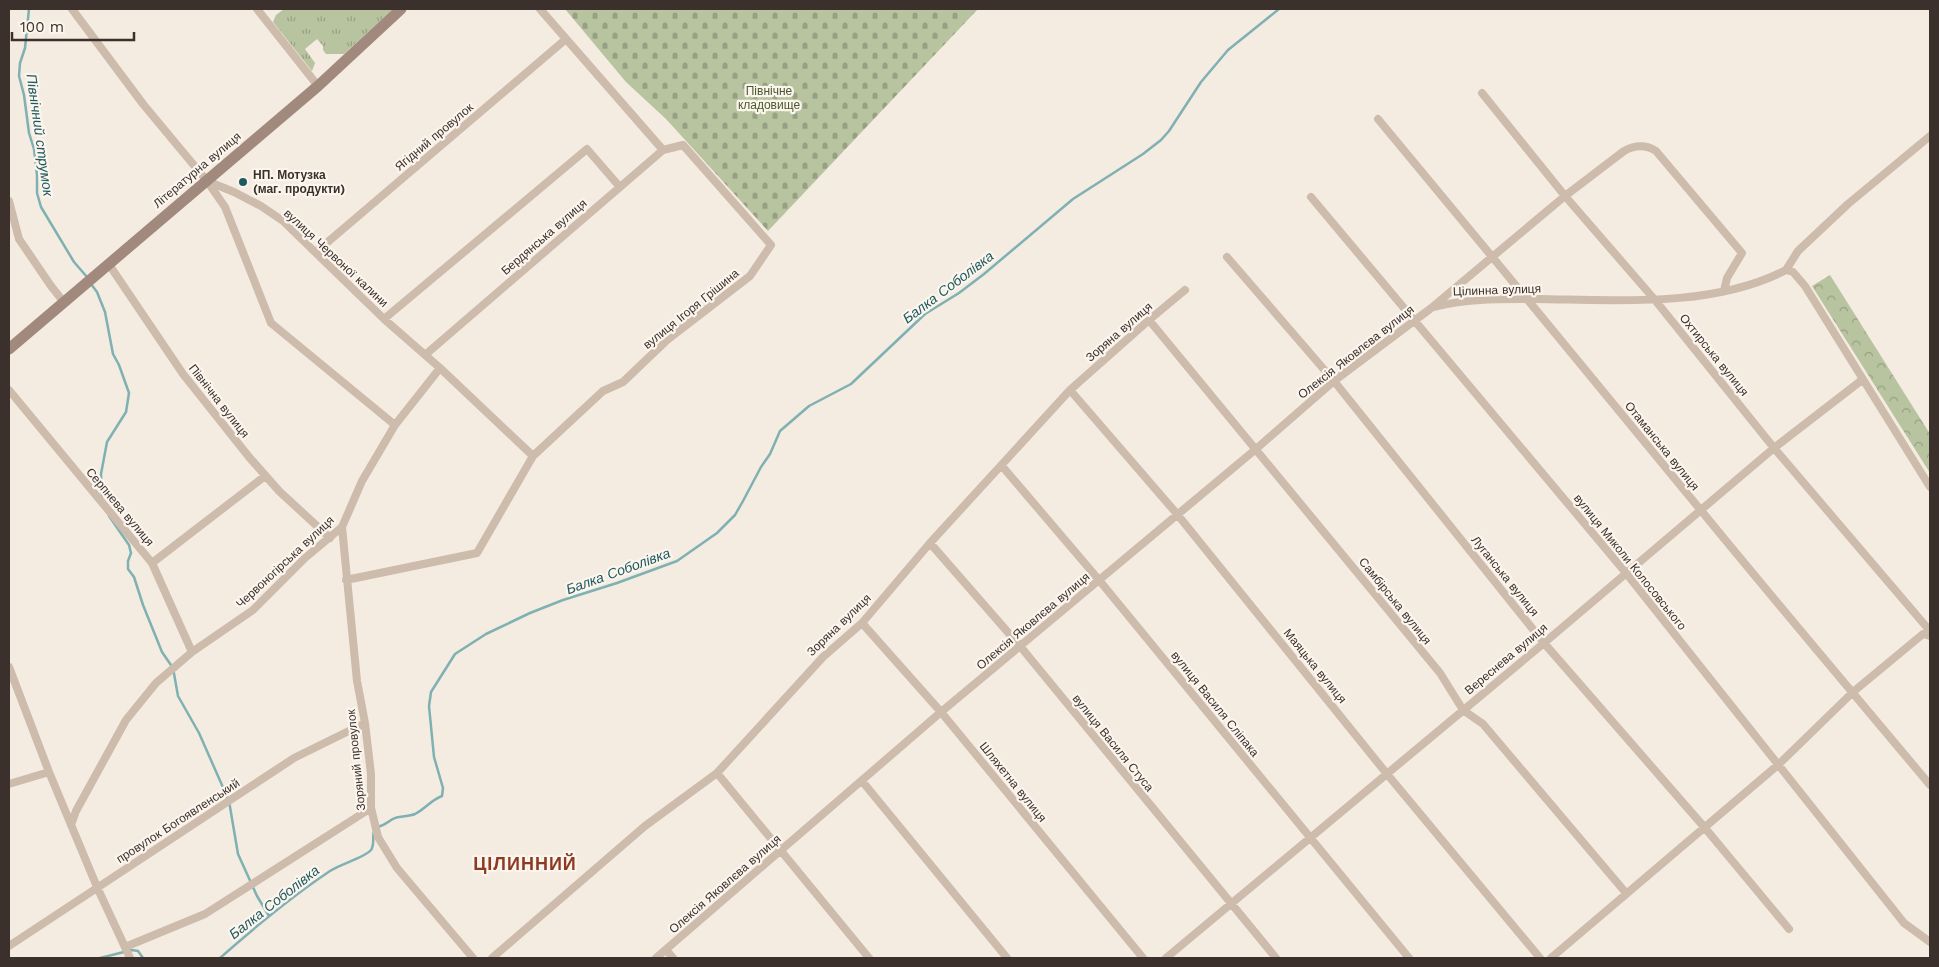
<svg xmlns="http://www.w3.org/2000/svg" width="1939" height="967" viewBox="0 0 1939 967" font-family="'Work Sans',sans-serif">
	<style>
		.grass { fill: url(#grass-tufts) }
		.forest { fill: url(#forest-crowns) }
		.cemetery { fill: url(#cemetery-stones) }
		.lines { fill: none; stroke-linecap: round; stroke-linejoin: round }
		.stream { stroke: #7fb0b2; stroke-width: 2.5 }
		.street { stroke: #cdbbac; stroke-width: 8 }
		.secondary { stroke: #a18a7d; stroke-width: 11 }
		.poi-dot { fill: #1f5a5e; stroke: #fbf5ee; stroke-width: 2 }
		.labels { text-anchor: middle; stroke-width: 4.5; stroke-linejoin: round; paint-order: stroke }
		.park-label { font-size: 12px; fill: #4a5a2e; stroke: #fbf5ee }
		.street-label { font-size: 12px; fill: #3b302b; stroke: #fbf5ee }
		.poi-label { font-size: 12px; font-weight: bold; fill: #3b302b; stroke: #fbf5ee; text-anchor: start }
		.water-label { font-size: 14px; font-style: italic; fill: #1f5a5e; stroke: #fbf5ee }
		.district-label { font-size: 18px; font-weight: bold; letter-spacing: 1px; fill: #8c3b22; stroke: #fbf5ee }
	</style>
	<defs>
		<pattern id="grass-tufts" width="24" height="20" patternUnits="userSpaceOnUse" patternTransform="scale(1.25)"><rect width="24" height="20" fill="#b8c4a0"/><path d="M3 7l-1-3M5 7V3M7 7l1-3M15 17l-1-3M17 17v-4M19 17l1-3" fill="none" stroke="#97a083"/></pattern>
		<pattern id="forest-crowns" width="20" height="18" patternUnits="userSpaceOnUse" patternTransform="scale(1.25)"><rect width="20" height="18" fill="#b8c4a0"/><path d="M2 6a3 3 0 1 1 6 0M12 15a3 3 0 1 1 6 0" fill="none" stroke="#97a083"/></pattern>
		<pattern id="cemetery-stones" width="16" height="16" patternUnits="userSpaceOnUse" patternTransform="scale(1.25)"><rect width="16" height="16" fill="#b8c4a0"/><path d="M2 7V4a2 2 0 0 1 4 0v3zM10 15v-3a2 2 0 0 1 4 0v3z" fill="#97a083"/></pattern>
	</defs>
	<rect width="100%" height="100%" fill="#f4ebe1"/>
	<path class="grass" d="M284 9H393L344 54H326L323 50V46L317 39 305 49 315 63 312 71 273 22 276 15Z"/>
	<path class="forest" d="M1830 275 1930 434V473L1812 286Z"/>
	<path class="cemetery" d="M565 9H978L768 231 666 119 626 82Z"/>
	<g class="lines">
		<path class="stream" d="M29 9 25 48 20 63 19 76 24 95 29 133 34 149 37 175V193L41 207 74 262 87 277
			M91 284 97 292 105 312 113 354 119 365 129 393 126 412 107 442 101 474 102 499
			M109 516 129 545 131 553 128 561V569L134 577 143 605 162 652 173 668 178 696 199 733 229 801 238 854 257 896 269 916
			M377 827C388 825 390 818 399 817 404 816 410 816 415 814 425 809 431 800 442 796L443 788 434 757 429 706 431 692 455 654 486 634 530 613 563 600 617 583 677 561 717 533 735 515 743 501 761 467 770 454 780 431 809 406 851 384 925 314 959 293 984 274 1073 199 1143 154 1161 140 1169 131 1201 82 1228 50 1279 9
			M100 958 132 950 138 951 143 958
			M220 958C255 927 291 897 330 871 340 864 364 858 371 850 375 844 372 837 374 831"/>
		<path class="street" d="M72 9 143 104 207 181 234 192 261 206 283 221 384 319 440 368 533 456
			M257 9 318 86
			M540 9 663 150
			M1482 93 1565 196 1655 300 1774 448 1930 631
			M1378 119C1486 248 1591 378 1699 508 1775 601 1853 693 1930 785
			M207 181 225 207 271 323 395 425
			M1311 197 1626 573 1904 923 1930 942
			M9 201 19 239 51 286 63 301
			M316 252 566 39
			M1227 257 1334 381 1544 643 1705 828 1789 929
			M108 263 183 374 249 457 279 491 330 538
			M1786 270 1793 272 1805 286 1930 487
			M1786 270 1798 251 1848 204 1930 136
			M1434 307C1467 298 1502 299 1536 299 1616 300 1713 308 1786 270
			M384 319 587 149 619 186
			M1149 320 1440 673 1463 710 1483 724 1626 893
			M9 390 152 563 192 652
			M1070 390 1177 514 1387 774 1540 958
			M1002 466 1099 580 1409 958
			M342 527 357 681 365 723 371 774V808L378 837 397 868 473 958
			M930 543 1020 646 1276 958
			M152 563 265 476
			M346 580 477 553 533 456 603 391 623 382 667 340 750 276 771 245 683 145 663 150 425 355
			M862 623 941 712 1143 958
			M9 667 49 772 97 887 130 958
			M717 773 869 958
			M862 781 1007 958
			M9 784 49 772
			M71 825 76 811 126 720 156 683 192 652 253 610 305 558 342 527 362 481 395 425 440 368
			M9 946 294 758 365 723
			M125 947 205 914 371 808
			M666 950 673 958
			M492 958 645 826 717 773 823 657 862 623 930 543 1070 390 1149 320 1185 290
			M656 958 941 712 1256 449 1334 381 1430 309 1565 196 1624 151C1635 145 1645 144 1656 151L1742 253 1727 278 1724 291
			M1166 958 1544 643 1774 448 1862 380
			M1551 958 1779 764 1853 692 1923 634 1930 636"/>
		<path class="secondary" d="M9 349 318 86 401 9"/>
	</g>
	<circle class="poi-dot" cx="243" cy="182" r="5"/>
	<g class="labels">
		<g class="park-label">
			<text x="769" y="95">Північне<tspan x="769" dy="14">кладовище</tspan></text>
		</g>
		<g class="street-label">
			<text transform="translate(434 137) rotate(-40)" y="4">Ягідний провулок</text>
			<text transform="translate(197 170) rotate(-40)" y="4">Літературна вулиця</text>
			<text transform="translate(544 237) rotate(-41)" y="4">Бердянська вулиця</text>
			<text transform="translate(336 258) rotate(43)" y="4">вулиця Червоної калини</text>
			<text transform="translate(1497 290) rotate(-2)" y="4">Цілинна вулиця</text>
			<text transform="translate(691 309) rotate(-39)" y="4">вулиця Ігоря Грішина</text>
			<text transform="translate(1119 332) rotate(-41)" y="4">Зоряна вулиця</text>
			<text transform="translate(1356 352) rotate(-38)" y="4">Олексія Яковлєва вулиця</text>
			<text transform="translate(1714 355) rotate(51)" y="4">Охтирська вулиця</text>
			<text transform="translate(219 401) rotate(52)" y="4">Північна вулиця</text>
			<text transform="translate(1662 446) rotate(51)" y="4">Отаманська вулиця</text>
			<text transform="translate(120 507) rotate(50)" y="4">Серпнева вулиця</text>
			<text transform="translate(285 562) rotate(-43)" y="4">Червоногірська вулиця</text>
			<text transform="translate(1630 562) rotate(51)" y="4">вулиця Миколи Колосовського</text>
			<text transform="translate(1505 576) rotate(51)" y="4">Луганська вулиця</text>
			<text transform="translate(1395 601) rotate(51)" y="4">Самбірська вулиця</text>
			<text transform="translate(1033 621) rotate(-40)" y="4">Олексія Яковлєва вулиця</text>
			<text transform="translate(839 625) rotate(-44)" y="4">Зоряна вулиця</text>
			<text transform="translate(1506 659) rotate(-40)" y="4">Вереснева вулиця</text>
			<text transform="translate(1315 666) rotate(51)" y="4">Маяцька вулиця</text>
			<text transform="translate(1215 704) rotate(51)" y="4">вулиця Василя Сліпака</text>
			<text transform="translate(1113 743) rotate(51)" y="4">вулиця Василя Стуса</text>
			<text transform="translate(356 760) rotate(-96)" y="4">Зоряний провулок</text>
			<text transform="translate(1013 782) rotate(51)" y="4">Шляхетна вулиця</text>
			<text transform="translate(178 821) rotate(-33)" y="4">провулок Богоявленський</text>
			<text transform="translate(725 884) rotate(-41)" y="4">Олексія Яковлєва вулиця</text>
		</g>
		<g class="poi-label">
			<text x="253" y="179">НП. Мотузка<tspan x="253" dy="14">(маг. продукти)</tspan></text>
		</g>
		<g class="water-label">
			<text transform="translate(40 135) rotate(82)" y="5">Північний струмок</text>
			<text transform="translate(948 287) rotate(-37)" y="5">Балка Соболівка</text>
			<text transform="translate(618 571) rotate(-20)" y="5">Балка Соболівка</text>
			<text transform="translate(274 902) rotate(-38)" y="5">Балка Соболівка</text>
		</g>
		<g class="district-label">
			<text x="525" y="870">ЦІЛИННИЙ</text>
		</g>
	</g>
	<rect width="1939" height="967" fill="none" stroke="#3b302b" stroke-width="20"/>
	<path d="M12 32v8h122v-8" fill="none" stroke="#3b302b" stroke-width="2.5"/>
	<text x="20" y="32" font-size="15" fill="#3b302b" stroke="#fbf5ee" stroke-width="4" paint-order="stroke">100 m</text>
</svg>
